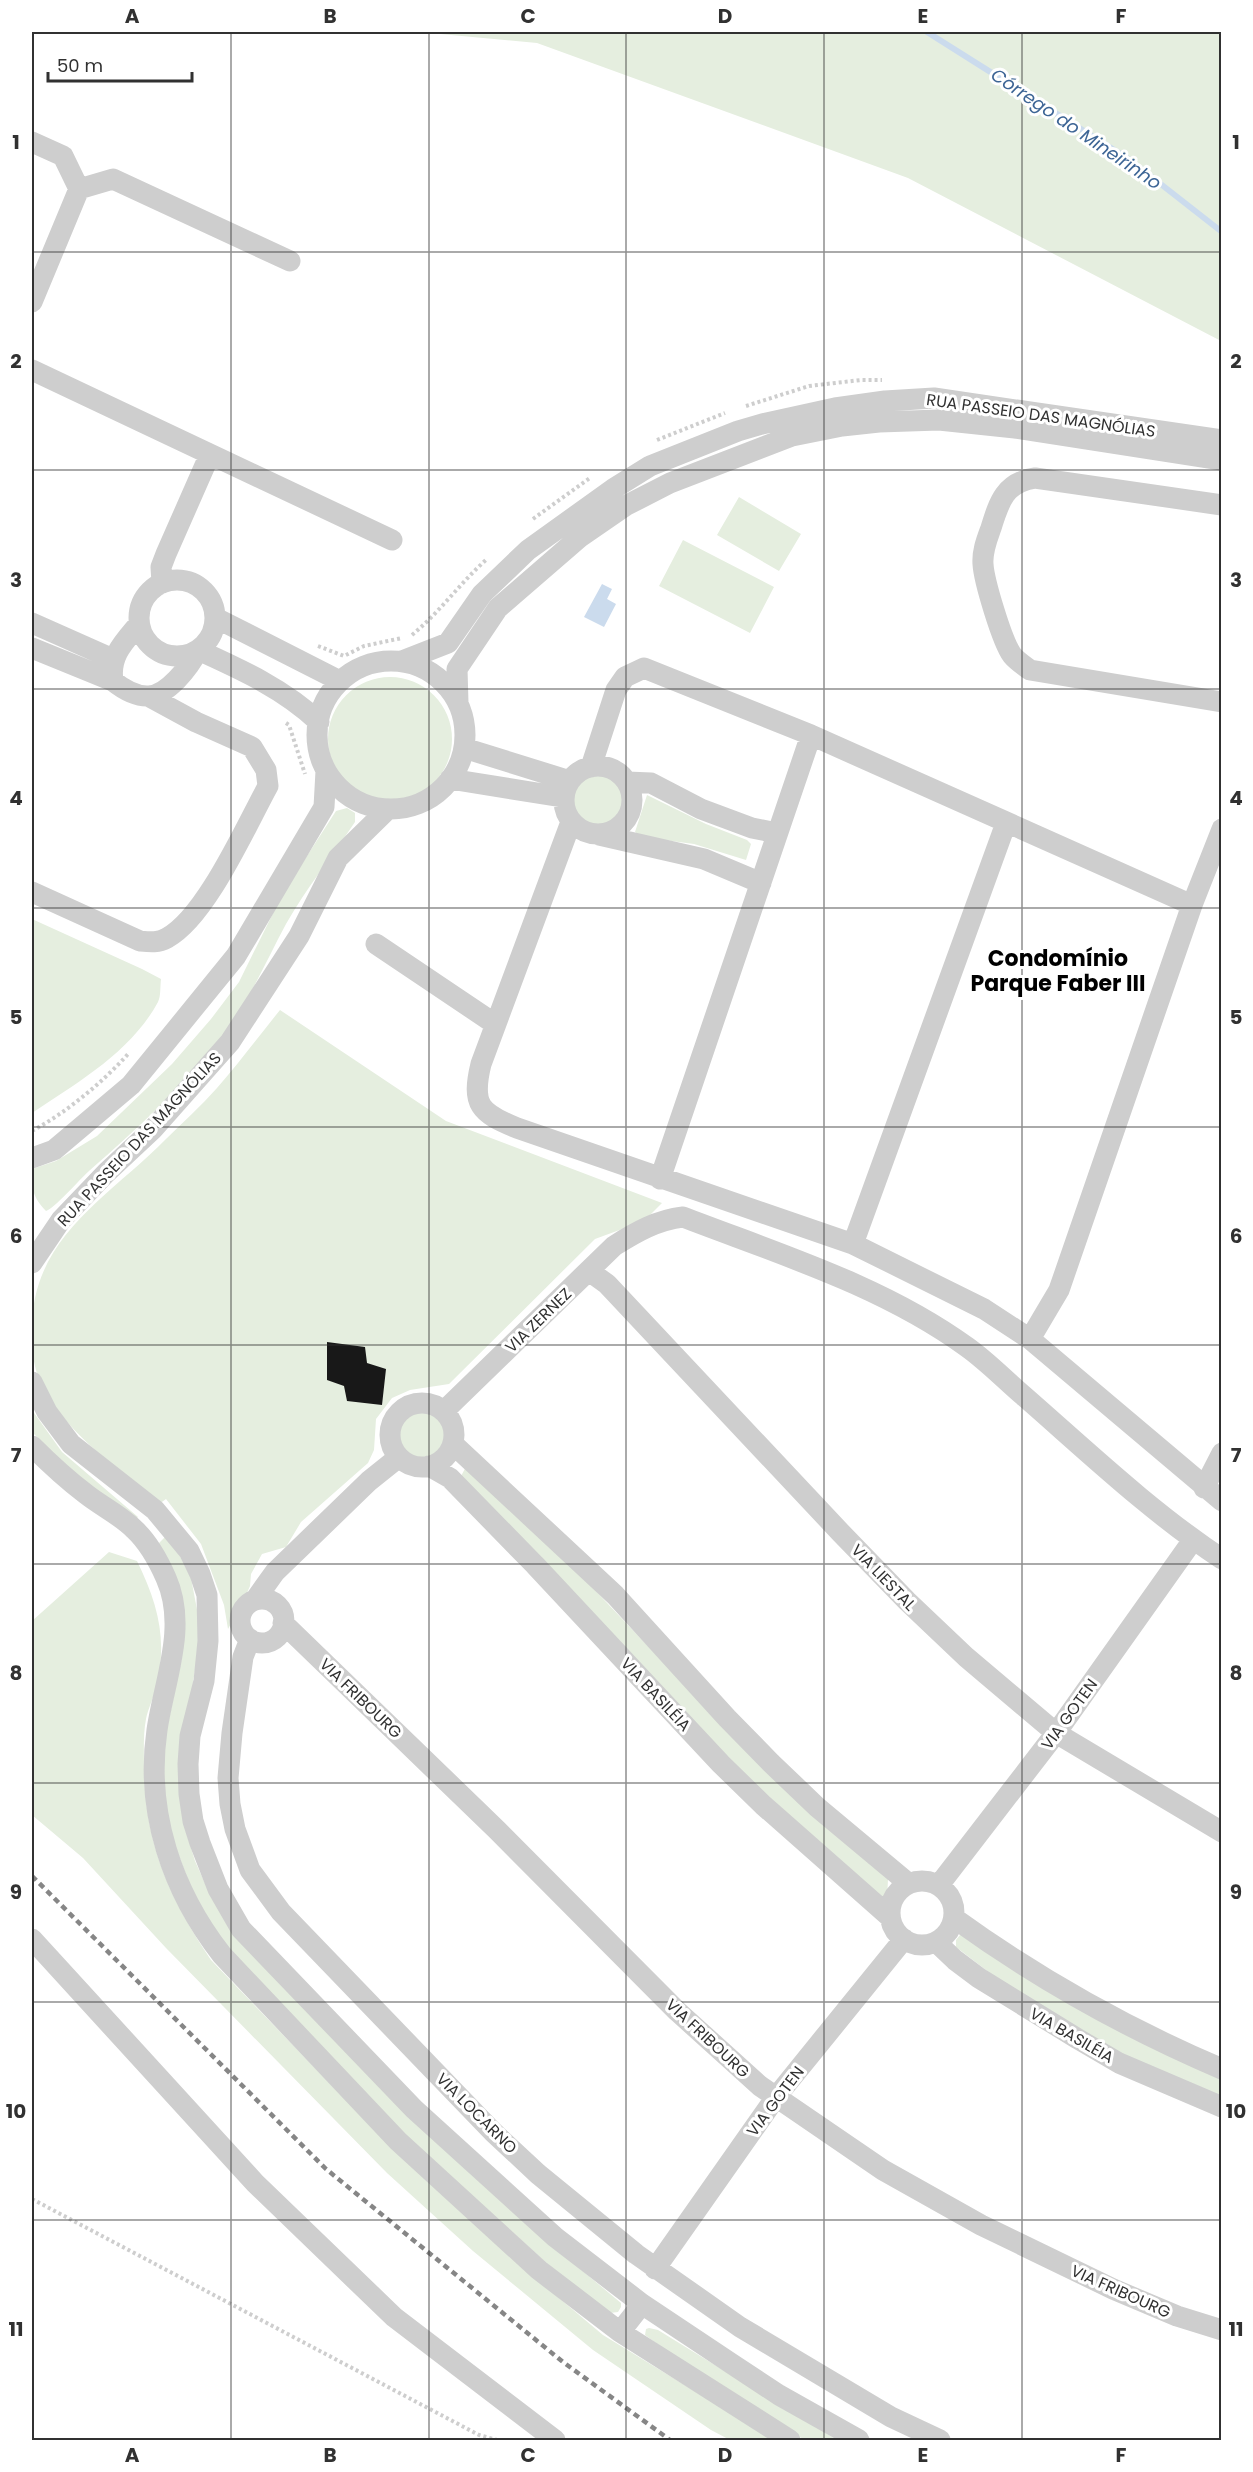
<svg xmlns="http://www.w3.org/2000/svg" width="1253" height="2472" viewBox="0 0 1253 2472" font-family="Poppins,sans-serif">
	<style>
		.green { fill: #e5eedf }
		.water { fill: #cbdbed }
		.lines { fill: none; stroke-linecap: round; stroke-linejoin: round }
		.stream { stroke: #cbdbed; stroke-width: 6 }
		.building { fill: #181818 }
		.path { stroke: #cecece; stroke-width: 4; stroke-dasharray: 3 3; stroke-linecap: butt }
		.minor { stroke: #cecece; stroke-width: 21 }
		.rail { stroke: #868686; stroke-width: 4.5; stroke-dasharray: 6 4.5; stroke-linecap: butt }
		.grid { fill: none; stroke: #313131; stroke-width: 1.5; stroke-opacity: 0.55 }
		.labels { text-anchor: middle; stroke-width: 6; stroke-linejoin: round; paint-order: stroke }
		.street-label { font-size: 16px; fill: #313131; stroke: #fff }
		.water-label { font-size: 18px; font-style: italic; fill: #3d6595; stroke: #fff }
		.district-label { font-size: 22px; font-weight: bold; fill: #000; stroke: #fff }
		.neatline { fill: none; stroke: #313131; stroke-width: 2 }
		.grid-label { font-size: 20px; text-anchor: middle; font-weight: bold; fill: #313131 }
	</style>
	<rect width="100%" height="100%" fill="#fff"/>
	<path class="green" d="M419 32H1221V341L908 178 537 43Z
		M739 497 801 534 779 571 717 535Z
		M683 540 774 587 750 633 659 586Z
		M328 739a62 62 0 1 1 124 0a62 62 0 1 1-124 0Z
		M571 801a26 26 0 1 1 52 0a26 26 0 1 1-52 0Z
		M647 795 706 824 747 840 751 844 746 860 694 844 642 837 635 832Z
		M347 808 355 813V822C332 856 306 889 286 924 266 961 249 1002 223 1035 185 1085 136 1130 89 1171 80 1179 54 1209 46 1211 32 1196 32 1189 32 1169L56 1161 97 1136 172 1064 211 1019 239 982 283 893 336 811Z
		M32 919 142 969 161 979C160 987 161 996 158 1002 131 1052 77 1083 32 1113Z
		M280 1010 446 1121 662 1203 644 1221 595 1239 449 1384 410 1390 392 1398 376 1419 374 1450 368 1463 301 1522 286 1547 262 1554 251 1574 250 1586 242 1604 228 1629 224 1605 201 1544 166 1499 159 1504C123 1473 69 1434 46 1393 33 1371 32 1353 32 1328 32 1237 109 1197 166 1139 183 1122 201 1106 217 1088 239 1063 259 1036 280 1010Z
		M395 1435a26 26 0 1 1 52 0a26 26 0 1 1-52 0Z
		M32 1410 62 1452 138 1517 133 1522 72 1472 32 1432Z
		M467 1465 591 1586 747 1751 888 1879 887 1900 885 1902 731 1762 461 1476Z
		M165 1537 171 1538 191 1578 199 1620 200 1640 193 1682 184 1825 195 1861 212 1899 555 2248 621 2303V2307L618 2312 610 2313 551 2267 404 2134 246 1972 201 1914 171 1835 163 1781 165 1738 182 1657 159 1543Z
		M109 1552 137 1561C158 1604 168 1640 156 1688 153 1699 148 1709 146 1719 143 1735 144 1753 144 1769 145 1844 170 1899 211 1960L389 2145 534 2277 603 2335 774 2440H730L711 2430 593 2350 473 2251 387 2173 166 1948 83 1858 32 1815V1621Z
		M964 1934 1221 2076V2104L1125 2061 1016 1993 956 1947V1940L960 1935Z
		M649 2328 658 2330 837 2440H805L726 2394 645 2335 646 2329Z"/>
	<path class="water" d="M602 584 612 589 607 599 616 604 604 627 584 617Z"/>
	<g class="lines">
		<path class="stream" d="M927 32 1130 160 1222 232"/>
	</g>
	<path class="building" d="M327 1342 365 1347 367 1363 386 1369 382 1405 347 1401 344 1386 327 1380Z"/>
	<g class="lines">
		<path class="path" d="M746 406 809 386 861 380H882
			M657 440 725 413
			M533 519 590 478
			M412 635C440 612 460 583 487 559
			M318 646 344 656 364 646 402 638
			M286 723 289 725 305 774
			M32 1131C67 1112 102 1083 129 1053
			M32 2199 479 2435 497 2440"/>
		<path class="minor" d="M32 142 63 156 79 189 32 302
			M79 189 113 179 290 261
			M32 370 392 540
			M1222 505 1035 478C1005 482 999 502 991 528 987 539 982 551 983 564 984 581 1002 641 1012 655 1017 661 1023 665 1030 670L1222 702
			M139 618a38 38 0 1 1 76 0a38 38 0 1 1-76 0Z
			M162 583 161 567 166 554 210 454
			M216 618 340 681
			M32 623 113 659
			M139 624C124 642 109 656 113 681 123 689 134 696 147 696 167 697 190 666 198 650 242 670 284 689 319 722
			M32 648 113 681
			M402 661 448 643 482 594 528 550 613 489 650 466 738 431 762 424 835 408 885 401 934 398 1222 440
			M317 735a74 74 0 1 1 148 0a74 74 0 1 1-148 0Z
			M458 703 457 669 498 608 580 537 625 506 670 483 792 436 842 426 879 422 939 420 1015 428 1222 460
			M464 748 570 781
			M564 800a34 34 0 1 1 68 0a34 34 0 1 1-68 0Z
			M591 767 616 690 625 677 644 668 811 735 1192 905
			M450 779 562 797
			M627 782 651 783 701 809 752 828 777 833
			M571 822 481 1064C471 1105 480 1113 517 1128L853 1244 984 1309 1030 1339 1222 1501
			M599 835 704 859 761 883
			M32 892 140 941C150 942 158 943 167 938 206 917 246 826 268 786L266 770 252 747 196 722 150 697
			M376 944 495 1024
			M32 1158 54 1150 131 1085 236 956 324 807 326 771
			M660 1179 811 735
			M853 1244 1006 823
			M32 1263 61 1220 106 1173 153 1129 230 1042 299 936 338 858 388 809
			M589 1271 607 1284 841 1533 907 1601 966 1657 1056 1733 1222 1832
			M1030 1339 1059 1290 1192 905 1222 829
			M32 1382 47 1412 71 1444 155 1510 189 1551 200 1574 207 1595 208 1641 204 1681 190 1736 188 1764 189 1794 193 1821 200 1843 218 1889 241 1929 414 2109 555 2237 642 2304 732 2364 779 2395 859 2440
			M390 1435a32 32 0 1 1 64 0a32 32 0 1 1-64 0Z
			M444 1411 614 1246C636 1232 657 1220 683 1217 779 1254 883 1286 967 1347 988 1362 1006 1381 1025 1397 1089 1453 1151 1512 1222 1559
			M453 1444 615 1595 727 1718 771 1763 817 1807 908 1883
			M32 1446C49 1463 66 1479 86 1494 101 1506 120 1515 134 1529 147 1541 159 1562 166 1578 188 1627 164 1681 157 1730 145 1812 172 1891 222 1955L398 2141 539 2270 620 2332 790 2440
			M429 1466 450 1478 535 1565 721 1764 763 1805 890 1917
			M1204 1488 1222 1453
			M240 1621a22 22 0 1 1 44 0a22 22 0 1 1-44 0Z
			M255 1600 275 1572 369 1481 399 1457
			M283 1623 497 1830 677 2011 760 2086 883 2170 981 2225 1113 2289 1177 2316 1222 2330
			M250 1639 243 1657 232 1733 228 1778 230 1804 235 1829 250 1870 281 1912 493 2132 538 2174 636 2254 740 2327 891 2417 940 2440
			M890 1913a32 32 0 1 1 64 0a32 32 0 1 1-64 0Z
			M939 1885 1056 1733 1193 1540
			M954 1918C1037 1978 1128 2029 1222 2069
			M32 1939 255 2183 394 2317 555 2440
			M936 1942 955 1960 979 1978 1078 2039 1119 2063 1222 2107
			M655 2269 776 2097 904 1939
			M620 2332 642 2304"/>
		<path class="rail" d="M32 1876 326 2169 563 2362 670 2440"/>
	</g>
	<path class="grid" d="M231 32V2440M429 32V2440M626 32V2440M824 32V2440M1022 32V2440M32 252H1222M32 470H1222M32 689H1222M32 908H1222M32 1127H1222M32 1345H1222M32 1564H1222M32 1783H1222M32 2002H1222M32 2220H1222"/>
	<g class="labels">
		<g class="street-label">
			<text transform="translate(1041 415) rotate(8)" y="6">RUA PASSEIO DAS MAGNÓLIAS</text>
			<text transform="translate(139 1139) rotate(-47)" y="6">RUA PASSEIO DAS MAGNÓLIAS</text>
			<text transform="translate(538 1320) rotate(-44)" y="6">VIA ZERNEZ</text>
			<text transform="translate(884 1577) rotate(46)" y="6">VIA LIESTAL</text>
			<text transform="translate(656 1694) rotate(47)" y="6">VIA BASILÉIA</text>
			<text transform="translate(361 1698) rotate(44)" y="6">VIA FRIBOURG</text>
			<text transform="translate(1069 1714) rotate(-54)" y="6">VIA GOTEN</text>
			<text transform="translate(1072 2035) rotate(30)" y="6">VIA BASILÉIA</text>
			<text transform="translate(708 2038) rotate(43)" y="6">VIA FRIBOURG</text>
			<text transform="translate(775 2101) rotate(-53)" y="6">VIA GOTEN</text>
			<text transform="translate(477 2113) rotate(45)" y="6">VIA LOCARNO</text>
			<text transform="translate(1121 2291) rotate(24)" y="6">VIA FRIBOURG</text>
		</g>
		<g class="water-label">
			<text transform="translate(1076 129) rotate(34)" y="6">Córrego do Mineirinho</text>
		</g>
		<g class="district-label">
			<text x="1058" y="966">Condomínio<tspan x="1058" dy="25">Parque Faber III</tspan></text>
		</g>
	</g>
	<rect width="1253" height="2472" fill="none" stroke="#ffffff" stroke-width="66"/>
	<path d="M48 72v9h144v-9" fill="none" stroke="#313131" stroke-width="3"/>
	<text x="57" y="72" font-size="18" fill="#313131" stroke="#ffffff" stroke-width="4.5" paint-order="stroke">50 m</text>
	<rect x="33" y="33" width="1187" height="2406" class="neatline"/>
	<g class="grid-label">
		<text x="132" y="23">A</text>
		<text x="330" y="23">B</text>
		<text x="528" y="23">C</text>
		<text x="725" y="23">D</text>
		<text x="923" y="23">E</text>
		<text x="1121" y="23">F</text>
		<text x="16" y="149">1</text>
		<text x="1236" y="149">1</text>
		<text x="16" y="368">2</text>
		<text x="1236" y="368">2</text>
		<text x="16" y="587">3</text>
		<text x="1236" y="587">3</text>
		<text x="16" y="805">4</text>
		<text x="1236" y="805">4</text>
		<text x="16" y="1024">5</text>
		<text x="1236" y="1024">5</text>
		<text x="16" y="1243">6</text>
		<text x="1236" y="1243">6</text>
		<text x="16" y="1462">7</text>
		<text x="1236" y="1462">7</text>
		<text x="16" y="1680">8</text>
		<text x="1236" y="1680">8</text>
		<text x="16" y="1899">9</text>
		<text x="1236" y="1899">9</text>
		<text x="16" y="2118">10</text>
		<text x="1236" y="2118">10</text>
		<text x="16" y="2336">11</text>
		<text x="1236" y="2336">11</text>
		<text x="132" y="2462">A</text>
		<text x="330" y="2462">B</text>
		<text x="528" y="2462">C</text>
		<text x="725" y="2462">D</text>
		<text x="923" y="2462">E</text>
		<text x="1121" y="2462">F</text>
	</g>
</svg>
